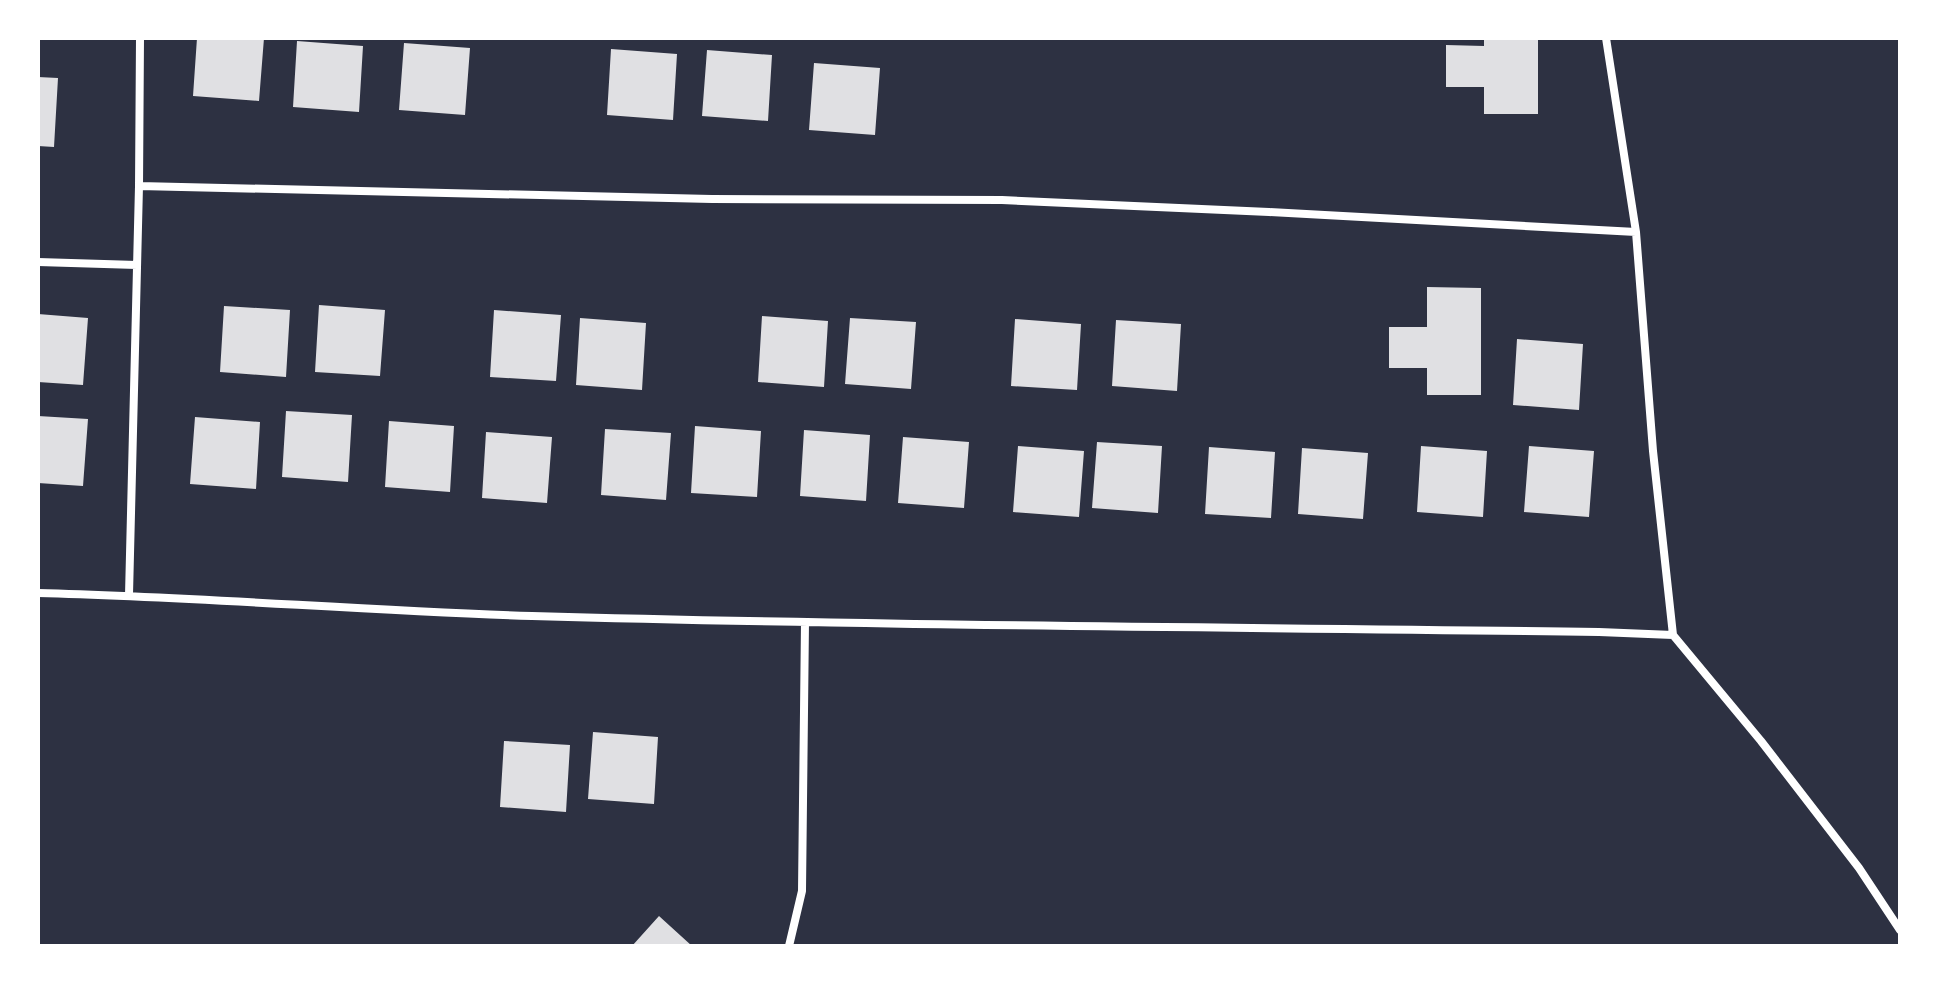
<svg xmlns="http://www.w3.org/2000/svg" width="1938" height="984" viewBox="0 0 1938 984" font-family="'Archivo Narrow',sans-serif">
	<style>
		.building { fill: #e0e0e3 }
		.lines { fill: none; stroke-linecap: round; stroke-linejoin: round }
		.minor { stroke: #fff; stroke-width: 8 }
	</style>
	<rect width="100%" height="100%" fill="#2d3142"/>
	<path class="building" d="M197 38H264L259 101 193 96Z
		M1484 38H1538V114H1484V87H1446V45L1484 46Z
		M297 41 363 46 359 112 293 107Z
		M404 43 470 48 465 115 399 110Z
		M611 49 677 54 673 120 607 115Z
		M707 50 772 55 768 121 702 116Z
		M814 63 880 68 875 135 809 130Z
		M38 77 58 78 54 147 38 146Z
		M1427 287 1481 288V395H1427V368H1389V327H1427Z
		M319 305 385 310 380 376 315 372Z
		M224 306 290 310 286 377 220 372Z
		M494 310 561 315 556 381 490 377Z
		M38 314 88 318 83 385 38 382Z
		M762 316 828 321 824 387 758 382Z
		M580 318 646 323 642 390 576 385Z
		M850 318 916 322 911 389 845 384Z
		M1015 319 1081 324 1077 390 1011 386Z
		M1116 320 1181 324 1177 391 1112 386Z
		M1517 339 1583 344 1579 410 1513 405Z
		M286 411 352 415 348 482 282 477Z
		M38 416 88 419 83 486 38 483Z
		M195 417 260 422 256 489 190 484Z
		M389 421 454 426 450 492 385 487Z
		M695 426 761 431 757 497 691 493Z
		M605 429 671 433 666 500 601 495Z
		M804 430 870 435 866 501 800 496Z
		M486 432 552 437 547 503 482 498Z
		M903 437 969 442 964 508 898 503Z
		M1097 442 1162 446 1158 513 1092 508Z
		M1018 446 1084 451 1079 517 1013 512Z
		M1421 446 1487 451 1483 517 1417 512Z
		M1529 446 1594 451 1589 517 1524 512Z
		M1209 447 1275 452 1271 518 1205 514Z
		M1302 448 1368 453 1363 519 1298 514Z
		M593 732 658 737 654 804 588 799Z
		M504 741 570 745 566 812 500 807Z
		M659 916 692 946H632Z"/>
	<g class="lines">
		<path class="minor" d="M1606 38 1636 232 1653 451 1673 635 1761 741 1859 868 1900 930
			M139 186 712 199 1002 200 1269 212 1636 232
			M38 262 137 265
			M38 593C203 597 367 611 532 616 888 626 1244 627 1599 632L1673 635
			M129 595 139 186 140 38
			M789 946 802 891 805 622"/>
	</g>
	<rect width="1938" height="984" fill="none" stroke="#ffffff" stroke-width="80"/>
</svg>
